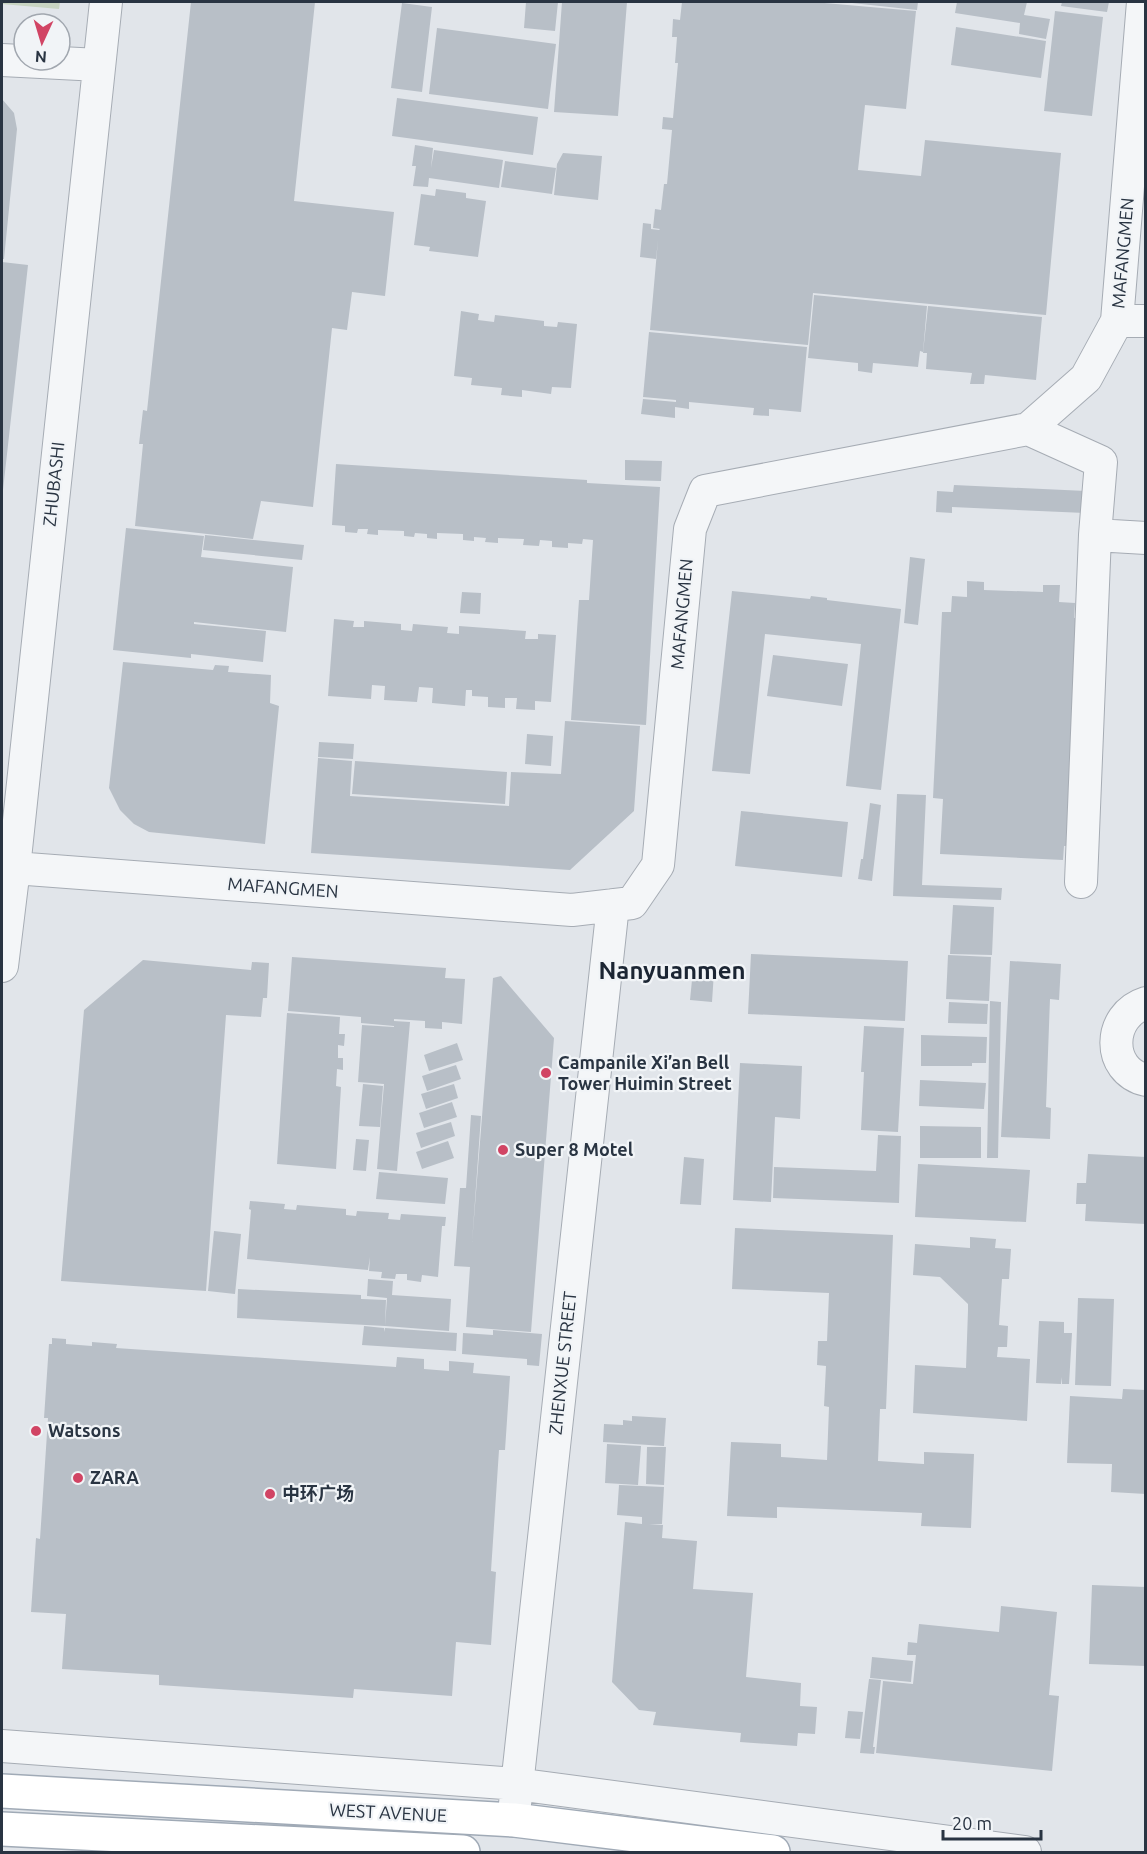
<svg xmlns="http://www.w3.org/2000/svg" width="1147" height="1854" viewBox="0 0 1147 1854" font-family="Ubuntu,'Noto Sans SC',sans-serif">
	<style>
		.green { fill: #c8d4c2 }
		.building { fill: #b8bfc7 }
		.lines { fill: none; stroke-linecap: round; stroke-linejoin: round }
		.minor-casing { stroke: #a6acb4; stroke-width: 34 }
		.major-casing { stroke: #a0aab6; stroke-width: 36 }
		.minor { stroke: #f4f6f8; stroke-width: 32 }
		.major { stroke: #fff; stroke-width: 33 }
		.poi-dot { fill: #d14464; stroke: #f1f4f7; stroke-width: 2 }
		.labels { text-anchor: middle; stroke-width: 4.5; stroke-linejoin: round; paint-order: stroke }
		.street-label { font-size: 18px; fill: #293442; stroke: #f1f4f7 }
		.poi-label { font-size: 18px; font-weight: bold; fill: #293442; stroke: #f1f4f7; text-anchor: start }
		.district-label { font-size: 24px; font-weight: bold; fill: #1b2533; stroke: #f1f4f7 }
	</style>
	<rect width="100%" height="100%" fill="#e1e5ea"/>
	<path class="green" d="M2 2H60L59 9 2 4Z"/>
	<path class="building" d="M191 2H315L294 201 394 212 385 296 352 292 347 330 332 328 313 507 261 501 253 539 135 526 143 444H139L143 410 147 411Z
		M526 2H558L555 31 524 28Z
		M562 2H627L618 116 554 112Z
		M682 2H813L916 11 906 109 865 105 858 170 921 176 925 140 1061 153 1046 315 813 293 808 345 650 330 658 240 656 259 640 257 643 223 651 224V229L659 230 660 229 653 228 655 209 661 210 664 184H667L672 130 662 129 663 117 673 118 678 63H675L677 37H672L673 19 680 20Z
		M852 2H918L917 10 852 3Z
		M957 2H1027L1024 15 1050 19 1046 39 1019 34 1020 23 955 13Z
		M1062 2H1109L1107 12 1061 6Z
		M402 3 432 7 422 92 391 88Z
		M1055 11 1103 17 1092 116 1044 111Z
		M956 27 1046 41 1041 78 951 65Z
		M437 28 556 44 548 109 429 94Z
		M397 98 538 117 533 155 392 136Z
		M2 99 14 113 17 129 4 259H2Z
		M415 145 433 148 431 168 434 150 503 160 499 188 429 178 428 187 413 186 416 166H412Z
		M563 153 602 156 598 200 554 195 557 164Z
		M505 161 556 168 552 194 501 187Z
		M436 189 466 193V198L486 201 478 257 429 251 430 247 414 245 421 194 435 196Z
		M2 262 28 265 3 490H2Z
		M814 295 927 306 923 352 920 351 918 367 873 363 872 373 858 371V363L808 358Z
		M928 306 1042 317 1036 380 985 375 984 384H970L972 373 926 369 927 353H923Z
		M461 311 479 314 478 320 494 322 495 315 544 321V326L557 327 558 322 577 324 571 388 552 387 551 394 522 390V397L501 395 502 388 471 385 472 378 454 376Z
		M649 332 807 347 801 412 769 409V416L753 415 754 408 689 402V409L675 407V418L641 414 643 399 676 402V400L643 397Z
		M625 460 662 461 661 481 625 480Z
		M336 464 587 480V483L660 487 646 725 571 720 579 600H589L593 540 583 539 582 544 568 543V548L552 547V541L540 540 539 546 523 545 524 539 498 538V543L485 542 486 538 474 537V541L463 540V534L437 533V539L427 538V534L415 533 414 537 404 536V531L378 530V535L367 534 368 529H358L357 533 345 532V526L332 525Z
		M954 485 1086 491 1085 513 952 507V513L936 512 937 491 953 492Z
		M126 528 204 536 201 557 293 567 286 632 194 622V624L266 631 263 662 191 654V658L113 650Z
		M205 535 304 545 302 560 203 550Z
		M910 557 925 559 918 625 904 623Z
		M967 581 984 582V590L1043 592V585H1060L1059 602 1075 603 1074 618H1084L1072 846H1064L1063 860 940 854 943 799 933 798 942 612H951L952 596 967 597Z
		M732 591 810 599 811 596 827 598V600L901 609 881 790 846 786 861 644 765 634 750 774 712 771Z
		M462 592 481 593 480 614 460 613Z
		M334 619 354 621 353 627H364V621L401 624V630L412 631 413 624 448 627 447 633 459 634V626L526 631 525 639H538V634L556 635 551 702 535 701V710L516 709 517 698H505V708L488 707V697L472 696V690H466L465 706 432 703 433 688 419 687 417 702 384 700 385 686 372 685 371 699 328 696Z
		M773 655 848 664 842 706 767 696Z
		M123 662 213 670 215 665 229 666 228 672 271 675 270 703 279 706 265 844 149 832 134 824 120 810 109 788Z
		M565 721 640 726 634 811 570 870 311 853 318 758 352 761 350 796 509 806 511 772 561 774Z
		M527 734 553 736 551 766 525 764Z
		M319 742 354 744 353 759 318 757Z
		M355 761 507 772 505 804 352 794Z
		M897 794 926 795 922 885 1002 888 1001 900 893 896Z
		M870 803 881 805 872 881 858 879 861 859H863Z
		M741 811 848 822 842 877 735 866Z
		M953 905 994 907 992 955 950 954Z
		M751 954 908 961 905 1021 748 1014Z
		M948 955 991 957 989 1001 946 999Z
		M292 957 446 968 445 978 465 979 462 1024 442 1022V1029L425 1028V1021L394 1019V1021L410 1022 397 1171 377 1169 384 1084 358 1082 362 1025 394 1027V1026L361 1023V1017L288 1011Z
		M143 960 251 970 252 962 269 963 267 998H263L261 1017 226 1015 206 1291 61 1281 84 1010Z
		M1010 961 1061 964 1059 1000 1050 999 1046 1107 1051 1108 1050 1139 1001 1137Z
		M693 970 714 972 712 1002 690 1000Z
		M501 976 554 1038 531 1332 466 1327 470 1267 454 1266 460 1188H466L471 1115 481 1116 472 1243 493 978Z
		M990 1001 1001 1002 998 1158H987Z
		M949 1002 988 1004 987 1024 948 1023Z
		M287 1013 340 1017 339 1034H345L344 1046 338 1045V1058H343V1070L337 1069 336 1086 341 1087 336 1169 277 1164Z
		M864 1026 904 1028 898 1132 861 1130 864 1072H861Z
		M921 1035 987 1037 986 1063H972V1066H921Z
		M457 1043 463 1060 429 1071 424 1055Z
		M740 1063 802 1066 800 1119 775 1117 771 1202 733 1200Z
		M456 1065 461 1079 427 1091 422 1076Z
		M920 1080 986 1083 984 1109 919 1106Z
		M363 1084 383 1086 380 1127 359 1126Z
		M454 1084 458 1098 426 1109 421 1094Z
		M452 1102 457 1117 424 1128 419 1113Z
		M451 1122 455 1136 421 1148 416 1133Z
		M920 1126 981 1127V1158H920Z
		M878 1135 901 1136 899 1203 773 1198 774 1167 876 1171Z
		M356 1139 369 1140 366 1171 353 1170Z
		M448 1141 454 1158 422 1169 416 1152Z
		M1088 1154 1146 1157V1224L1085 1221 1086 1204H1076L1077 1183H1086Z
		M684 1157 704 1159 701 1205 680 1204Z
		M918 1164 1030 1170 1026 1222 915 1217Z
		M379 1172 448 1178 445 1204 376 1199Z
		M250 1201 285 1204 284 1209 296 1210 297 1205 346 1209V1215L356 1216 357 1211 389 1213 388 1219 400 1220 401 1214 446 1217 445 1226H442L438 1277 422 1275 421 1282 407 1280V1274H396L395 1279 381 1278 382 1272 369 1271 370 1257 368 1270 247 1259 251 1210 249 1209Z
		M735 1228 893 1235 886 1409H880L878 1461 924 1464V1452L974 1454 971 1528 921 1526 922 1513 777 1507V1518L727 1516 731 1442 781 1444V1457L827 1460 829 1407 824 1406 826 1366 817 1365 818 1341H827L829 1293 732 1289Z
		M214 1231 241 1234 235 1294 208 1291Z
		M970 1237 996 1239 995 1248 1011 1249 1009 1279H1002L999 1325 1008 1326 1007 1347H998L997 1357 1030 1359 1027 1421 913 1413 915 1365 966 1368 968 1310V1304L940 1277 913 1275 915 1244 970 1248Z
		M368 1279 393 1281 392 1295 451 1299 449 1331 385 1326 387 1298 367 1296Z
		M238 1289 361 1295V1299L386 1300 385 1326 237 1318Z
		M1078 1298 1114 1299 1111 1386 1075 1385Z
		M1039 1321 1064 1322V1333H1072L1069 1384H1062L1061 1377V1384L1036 1383Z
		M364 1326 384 1328V1332L385 1328 457 1333 456 1351 362 1345Z
		M493 1330 542 1334 539 1366 527 1365V1359L462 1354 463 1333 493 1335Z
		M52 1338 66 1339V1344L92 1346V1342L117 1344 116 1348 396 1367 397 1357 424 1359V1369L449 1371V1361L474 1363 473 1373 510 1376 505 1450H499L491 1571 496 1572 491 1645 456 1642 452 1696 354 1689 353 1698 159 1685V1675L62 1669 66 1614 31 1612 36 1538 40 1539 48 1418H44L49 1344H52Z
		M1123 1389 1146 1390V1494L1111 1492 1112 1464 1067 1463 1070 1396 1122 1399Z
		M632 1416 666 1418 664 1446 603 1442 604 1424 623 1425V1420L632 1421Z
		M607 1444 641 1446 638 1485 605 1483Z
		M647 1447H666L664 1485 646 1484Z
		M619 1485 664 1487 662 1524H649L663 1525 662 1538 697 1541 693 1589 753 1593 746 1677 801 1683 800 1706 817 1707 815 1734 798 1733 797 1746 740 1742 741 1733 653 1725 656 1712 639 1710 612 1682 625 1522 642 1524V1517L617 1515Z
		M1092 1585 1146 1587V1666L1089 1664Z
		M1001 1606 1057 1612 1049 1695 1059 1696 1052 1771 876 1753 883 1681 913 1684 916 1655H907L908 1642 917 1643 919 1624 999 1632Z
		M872 1657 913 1661 911 1682 870 1678Z
		M869 1679 881 1680 873 1747H875L874 1754 860 1753Z
		M848 1711 863 1712 860 1739 845 1738Z"/>
	<g class="lines">
		<g class="minor-casing">
			<path id="minor" d="M2 60 99 65
				M1117 321H1146
				M1028 429 1101 462 1095 535 1081 882
				M1095 535 1146 538
				M14 868 572 910 632 903 658 865 690 529 705 491 1028 429 1086 378 1117 321 1143 2
				M2 966 14 868 106 2
				M1146 1003C1107 1015 1106 1071 1146 1080
				M2 1746 516 1784 1025 1852
				M515 1804 613 905"/>
		</g>
		<g class="major-casing">
			<path id="major" d="M2 1791 514 1820 773 1852
				M2 1829 463 1852"/>
		</g>
		<use href="#minor" class="minor"/>
		<use href="#major" class="major"/>
	</g>
	<g class="poi-dot">
		<circle cx="546" cy="1073" r="6"/>
		<circle cx="503" cy="1150" r="6"/>
		<circle cx="36" cy="1431" r="6"/>
		<circle cx="78" cy="1478" r="6"/>
		<circle cx="270" cy="1494" r="6"/>
	</g>
	<g class="labels">
		<g class="street-label">
			<text transform="translate(1123 253) rotate(-85)" y="6">MAFANGMEN</text>
			<text transform="translate(54 484) rotate(-84)" y="6">ZHUBASHI</text>
			<text transform="translate(682 614) rotate(-85)" y="6">MAFANGMEN</text>
			<text transform="translate(283 888) rotate(4)" y="6">MAFANGMEN</text>
			<text transform="translate(563 1363) rotate(-84)" y="6">ZHENXUE STREET</text>
			<text transform="translate(388 1813) rotate(3)" y="6">WEST AVENUE</text>
		</g>
		<g class="poi-label">
			<text x="558" y="1069">Campanile Xi’an Bell<tspan x="558" dy="21">Tower Huimin Street</tspan></text>
			<text x="515" y="1156">Super 8 Motel</text>
			<text x="48" y="1437">Watsons</text>
			<text x="90" y="1484">ZARA</text>
			<text x="282" y="1500">中环广场</text>
		</g>
		<g class="district-label">
			<text x="672" y="979">Nanyuanmen</text>
		</g>
	</g>
	<rect width="1147" height="1854" fill="none" stroke="#293442" stroke-width="6"/>
	<g transform="translate(42 42) rotate(184)"><circle r="28" fill="#f1f4f7" stroke="#a1a7af" stroke-width="1.5"/>
	<path d="M0-4.5L10 22L0 15L-10 22Z" fill="#d14464"/>
	<text y="-9" font-size="16" font-weight="bold" text-anchor="middle" fill="#293442">N</text>
	</g>
	<path d="M943 1830v9h98v-9" fill="none" stroke="#293442" stroke-width="3"/>
	<text x="952" y="1830" font-size="18" fill="#293442" stroke="#f1f4f7" stroke-width="4.5" paint-order="stroke">20 m</text>
</svg>
